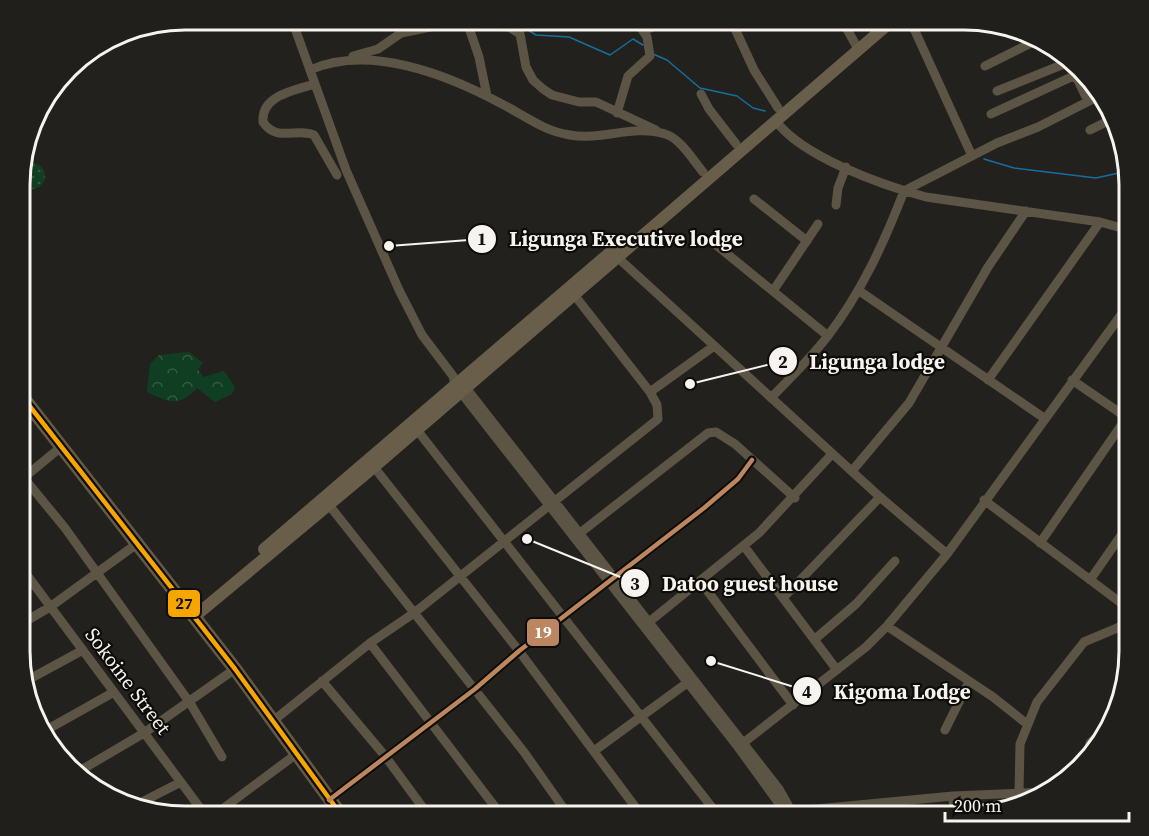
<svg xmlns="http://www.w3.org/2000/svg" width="1149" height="836" viewBox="0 0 1149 836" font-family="'Source Serif 4',serif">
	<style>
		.grass { fill: url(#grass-dots) }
		.forest { fill: url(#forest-crowns) }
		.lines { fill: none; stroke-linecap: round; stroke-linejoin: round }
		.stream { stroke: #156f9f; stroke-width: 1.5 }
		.minor { stroke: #5c5445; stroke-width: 9 }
		.major { stroke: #695e49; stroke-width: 12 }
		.highway { stroke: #645a45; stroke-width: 14 }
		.bus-1-casing { stroke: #0e0c09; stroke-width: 9 }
		.bus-2-casing { stroke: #0e0c09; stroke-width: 9 }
		.bus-1 { stroke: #f7a600; stroke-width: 4.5 }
		.bus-2 { stroke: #bb8660; stroke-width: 4.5 }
		.labels { text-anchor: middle; stroke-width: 4.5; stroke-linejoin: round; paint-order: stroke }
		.street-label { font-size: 20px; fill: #f7f4ef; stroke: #0e0c09 }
		.rim { fill: none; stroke: #f7f4ef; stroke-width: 3 }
		.leader { fill: none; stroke: #f7f4ef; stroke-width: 2 }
		.callout-dot { fill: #f7f4ef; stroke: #0e0c09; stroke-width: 2 }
		.mark-label { font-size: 18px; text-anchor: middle; font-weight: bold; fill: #111 }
		.callout-label { font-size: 21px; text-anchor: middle; font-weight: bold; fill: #f7f4ef; stroke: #0e0c09; stroke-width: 4.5; stroke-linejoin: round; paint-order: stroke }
		.line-badge { stroke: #0e0c09; stroke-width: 2 }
		.badge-label { font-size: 16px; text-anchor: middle; font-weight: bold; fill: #fff }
		.pale-badge-label { font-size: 16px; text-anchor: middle; font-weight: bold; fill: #111 }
	</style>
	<defs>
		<pattern id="grass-dots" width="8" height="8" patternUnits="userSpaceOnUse" patternTransform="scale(1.5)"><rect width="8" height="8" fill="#0f3e23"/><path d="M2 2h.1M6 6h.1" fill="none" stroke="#335a43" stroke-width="1.8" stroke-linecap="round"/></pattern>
		<pattern id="forest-crowns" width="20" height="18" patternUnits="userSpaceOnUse" patternTransform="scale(1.5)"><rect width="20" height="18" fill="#0f3e23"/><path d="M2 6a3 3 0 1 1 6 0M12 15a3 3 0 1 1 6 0" fill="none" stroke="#335a43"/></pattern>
	</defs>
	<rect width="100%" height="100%" fill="#23211e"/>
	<path class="grass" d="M19 176a13 13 0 1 1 26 0a13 13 0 1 1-26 0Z"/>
	<path class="forest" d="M189 352 203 363 198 369 203 377 224 371 235 387 232 394 215 402 197 388C179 408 168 402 147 392L150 364 159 355Z"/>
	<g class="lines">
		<path class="stream" d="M512 20 536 35 569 37 610 55 633 39 643 45
			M653 54 667 60 700 88 737 96 753 108 765 111
			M984 159 1014 168 1096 178 1128 171"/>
		<path class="minor" d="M292 20 346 170 399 290 422 335 453 376 455 385 738 747 783 809
			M731 20 754 70 778 108
			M842 20 858 49
			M910 20 972 156
			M468 25 479 57 487 96
			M406 29 426 20
			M643 31 669 20
			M353 56 378 49 401 33 445 24 509 27 520 34 526 67 533 80 543 89 552 95 579 102H596L656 130
			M1067 58 1088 101
			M985 66 1033 42
			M310 70C369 44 446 74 500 103 524 115 543 131 570 135 601 141 634 124 665 134 680 138 693 160 703 172
			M314 84C294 91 261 95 263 122 277 143 297 127 314 135L337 175
			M997 91 1069 62
			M701 94 709 109 736 144
			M617 113 628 76 650 56 647 37 636 20
			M991 114 1080 73
			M775 120C802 157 882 185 926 197L1100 222 1129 230
			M1090 130 1114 118
			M754 199 807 241
			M836 205 838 188 846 167
			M710 240 828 336
			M617 257 880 497 947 554
			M858 290 1044 418
			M773 291 818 224
			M988 380 1100 222
			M1072 380 1129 419
			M463 384 779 789 788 805
			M650 392 714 346
			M771 398C790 378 810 359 827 337 861 293 884 243 904 191L997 143 1038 127 1099 96
			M417 430 718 815
			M374 467 519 651 642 816
			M852 471 909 403 988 267 1026 211
			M24 478 65 528 190 703 222 757
			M21 480 61 447
			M984 500 1129 609
			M329 505 524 752 569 816
			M580 533 708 433 716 432 735 444 795 498
			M1040 543 1129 414
			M744 546 837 670
			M21 567 206 816
			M1090 580 1129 524
			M700 581 793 705
			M784 597 880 497
			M649 622 759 533 832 454
			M21 624 50 607 138 543
			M887 626 993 697 1027 724
			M815 639 856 604 895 561
			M370 643 502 816
			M322 681 385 756 429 816
			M24 682 83 650
			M273 721 370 643 414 613 658 419 657 405 650 392 572 292
			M945 730 969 682
			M41 733 114 692
			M738 747 866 647 887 626 947 554 1129 304
			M594 751 691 680
			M1088 758 1090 743 1103 731
			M76 773 144 733 235 669
			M1019 793 1020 744 1037 702 1084 642 1129 623
			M953 796 954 816
			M329 800 475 689 519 651 704 508 738 479 752 460
			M140 803 181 782
			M795 811 953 796 1047 792
			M213 816 295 755
			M701 816 782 811"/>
		<path class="major" d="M264 549 613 250
			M194 617 374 467 893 20"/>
		<path class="highway" d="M21 395 235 669 342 816"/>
		<g class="bus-1-casing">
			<path id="bus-1" d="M21 395 235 669 342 816"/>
		</g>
		<g class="bus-2-casing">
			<path id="bus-2" d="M329 800 475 689 519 651 704 508 738 479 752 460"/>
		</g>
		<use href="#bus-1" class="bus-1"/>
		<use href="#bus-2" class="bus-2"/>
	</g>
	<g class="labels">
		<g class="street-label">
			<text transform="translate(128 681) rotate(53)" y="7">Sokoine Street</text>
		</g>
	</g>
	<path d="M0 0H1149V836H0ZM185 30H964A155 155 0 0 1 1119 185V651A155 155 0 0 1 964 806H185A155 155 0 0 1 30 651V185A155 155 0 0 1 185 30Z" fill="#211f1b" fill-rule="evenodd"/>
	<path class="rim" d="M185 30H964A155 155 0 0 1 1119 185V651A155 155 0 0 1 964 806H185A155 155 0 0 1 30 651V185A155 155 0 0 1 185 30Z"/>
	<path class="leader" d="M389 246L482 239M690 384L783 361M527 539L635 583M711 661L807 691"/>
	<g class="callout-dot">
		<circle cx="389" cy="246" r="6"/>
		<circle cx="690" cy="384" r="6"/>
		<circle cx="527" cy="539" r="6"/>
		<circle cx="711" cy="661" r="6"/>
		<circle cx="482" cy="239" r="15"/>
		<circle cx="783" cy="361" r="15"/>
		<circle cx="635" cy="583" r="15"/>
		<circle cx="807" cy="691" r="15"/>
	</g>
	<g class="mark-label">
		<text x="482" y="245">1</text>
		<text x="783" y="368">2</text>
		<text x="635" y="590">3</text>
		<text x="807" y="698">4</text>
	</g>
	<g class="callout-label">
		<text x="626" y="246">Ligunga Executive lodge</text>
		<text x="877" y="369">Ligunga lodge</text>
		<text x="750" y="591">Datoo guest house</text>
		<text x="902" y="699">Kigoma Lodge</text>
	</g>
	<g class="line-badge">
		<rect x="167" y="589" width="34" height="29" rx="6" fill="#f7a600"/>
		<rect x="526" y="618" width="34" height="29" rx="6" fill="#bb8660"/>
	</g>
	<g class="badge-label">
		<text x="543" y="638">19</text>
	</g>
	<g class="pale-badge-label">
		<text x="184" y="609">27</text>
	</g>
	<path d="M945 812v9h184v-9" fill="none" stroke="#f7f4ef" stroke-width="3"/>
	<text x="954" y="812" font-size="18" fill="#f7f4ef" stroke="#0e0c09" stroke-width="4.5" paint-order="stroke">200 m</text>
</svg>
